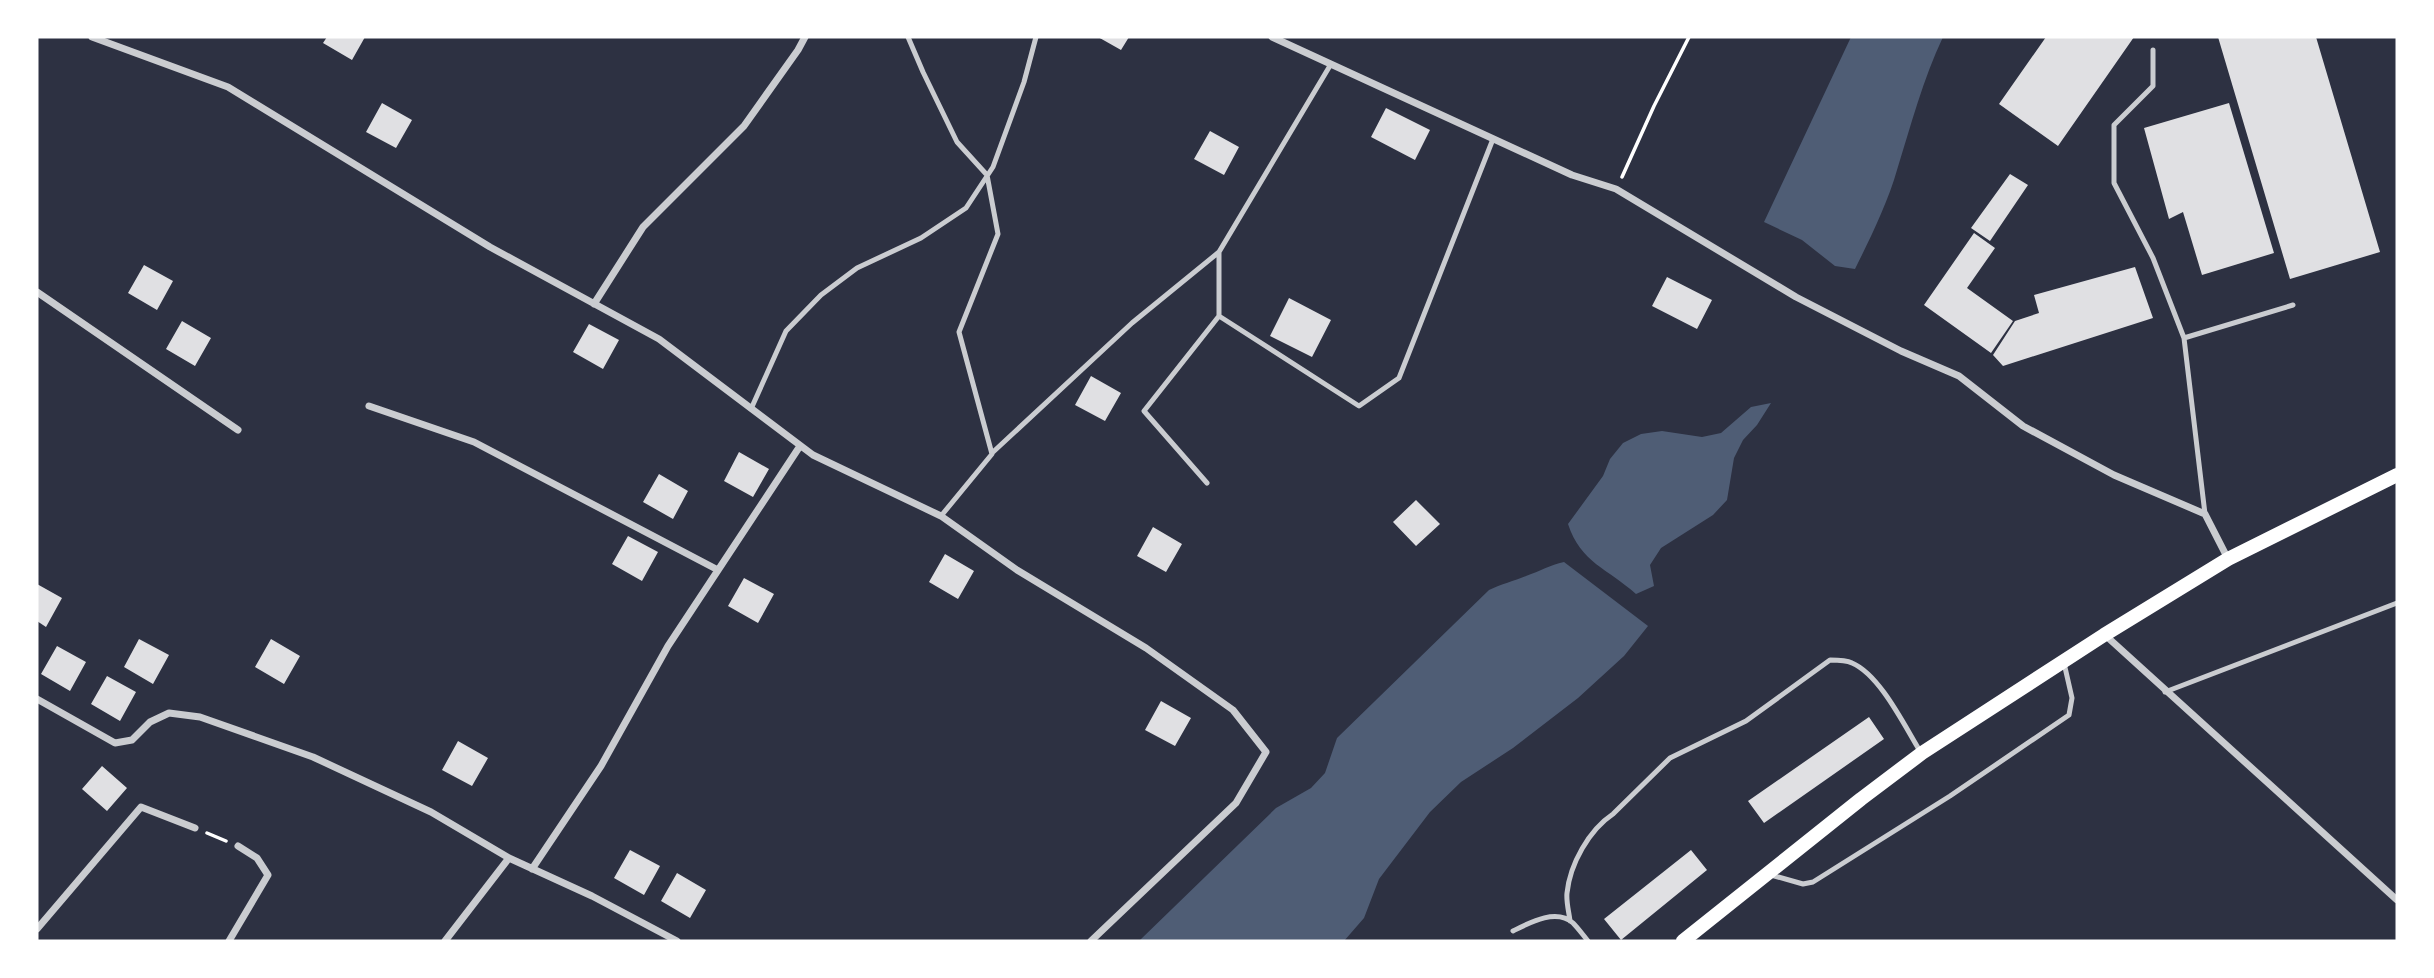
<svg xmlns="http://www.w3.org/2000/svg" width="2434" height="978" viewBox="0 0 2434 978" font-family="'Exo 2',sans-serif">
	<style>
		.water { fill: #4f5d75 }
		.building { fill: #e0e0e3 }
		.lines { fill: none; stroke-linecap: round; stroke-linejoin: round }
		.path { stroke: #fff; stroke-width: 3.5 }
		.service { stroke: #caccd0; stroke-width: 5 }
		.minor { stroke: #caccd0; stroke-width: 7 }
		.secondary { stroke: #fff; stroke-width: 14 }
	</style>
	<rect width="100%" height="100%" fill="#2d3142"/>
	<path class="water" d="M1851 37H1943C1923 79 1911 125 1897 170 1888 202 1870 239 1855 269L1835 266 1802 240 1764 222Z
		M1771 403 1757 425 1743 440 1734 458 1727 500 1713 515 1661 548 1650 565 1654 586 1636 594C1607 568 1581 563 1568 524L1603 476 1610 459 1623 443 1641 434 1662 431 1702 437 1721 433 1751 407Z
		M1564 562 1648 626 1624 656 1578 698 1513 748 1461 782 1430 812 1379 879 1364 918 1344 941H1139L1276 808 1311 788 1325 773 1337 738 1489 590C1501 584 1514 581 1526 576 1540 571 1550 565 1564 562Z"/>
	<path class="building" d="M327 37H365L352 60 323 43Z
		M1098 37H1129L1121 50Z
		M2046 37H2134L2058 146 1999 104Z
		M2218 37H2316L2380 252 2290 279Z
		M382 103 412 120 396 148 366 132Z
		M2229 103 2274 253 2202 275 2183 212 2169 219 2144 128Z
		M1386 108 1430 130 1415 160 1371 137Z
		M1210 131 1239 147 1224 175 1194 159Z
		M2010 174 2028 185 1990 241 1971 228Z
		M1974 233 1995 248 1967 288 2013 321 1991 353 1924 305Z
		M144 265 173 281 157 310 128 293Z
		M2135 267 2153 318 2003 366 1993 355 2015 321 2039 313 2034 295Z
		M1667 277 1712 300 1697 329 1652 306Z
		M1289 298 1331 320 1312 357 1270 336Z
		M182 321 211 338 195 366 166 349Z
		M589 324 619 340 603 369 573 352Z
		M1091 376 1121 393 1105 421 1075 405Z
		M739 452 769 469 753 497 724 481Z
		M659 474 688 491 673 519 643 502Z
		M1416 500 1440 524 1416 546 1393 522Z
		M1153 527 1182 544 1166 572 1137 556Z
		M628 536 658 552 642 581 612 564Z
		M945 554 974 571 958 599 929 582Z
		M744 578 774 594 758 623 728 606Z
		M37 584 62 598 46 627 37 621Z
		M139 639 169 655 153 684 124 667Z
		M271 639 300 656 284 684 255 667Z
		M57 646 86 662 70 691 41 674Z
		M107 676 136 692 120 721 91 704Z
		M1161 701 1191 718 1175 746 1145 730Z
		M1869 717 1884 739 1764 823 1748 801Z
		M458 741 488 758 472 786 442 770Z
		M102 766 127 788 107 811 82 789Z
		M630 850 660 866 644 895 614 878Z
		M1691 850 1707 870 1621 940 1604 919Z
		M677 873 706 890 690 918 661 901Z"/>
	<g class="lines">
		<path class="path" d="M1622 177 1654 106 1689 37
			M207 833 226 841"/>
		<path class="service" d="M908 37 923 72 957 142 987 175 998 234 959 332 992 454 941 516
			M2153 50V86L2114 125V183L2153 258 2184 338
			M1219 252V316L1359 406 1399 378 1493 139
			M751 409 786 331 821 295 857 268 921 238 966 208 993 167 1024 82 1036 37
			M992 453 1132 323 1219 252 1331 64
			M1207 483 1144 411 1219 316
			M2205 514 2184 338 2293 305
			M2165 692 2397 603
			M1771 875 1803 884 1813 882 1950 796 2069 715 2072 698 2064 663
			M1570 921C1569 912 1566 902 1567 893 1570 864 1589 830 1613 814L1670 758 1746 721 1830 660C1837 660 1846 660 1852 663 1880 675 1904 725 1920 751
			M1513 931C1529 923 1556 908 1573 923 1578 928 1583 935 1588 941"/>
		<path class="minor" d="M92 37 228 87 490 247 659 339 813 455 941 516 1017 570 1146 648 1233 710 1266 752 1236 803 1091 941
			M1272 37 1572 175 1616 189 1796 297 1901 351 1959 376 2023 426 2114 475 2205 514 2228 559
			M37 292 238 430
			M594 304 643 227 744 126 798 50 805 37
			M369 406 474 442 718 570
			M2105 635 2397 900
			M37 699 115 743 132 740 150 722 169 713 200 717 313 757 431 812 509 858 592 896 677 941
			M532 869 601 766 668 646 800 446
			M37 929 141 807 195 828
			M229 941 268 875 257 858 238 846
			M445 941 509 858"/>
		<path class="secondary" d="M1683 941 1861 799 1922 753 2104 635 2228 559 2397 475"/>
	</g>
	<rect width="2434" height="978" fill="none" stroke="#ffffff" stroke-width="77"/>
</svg>
